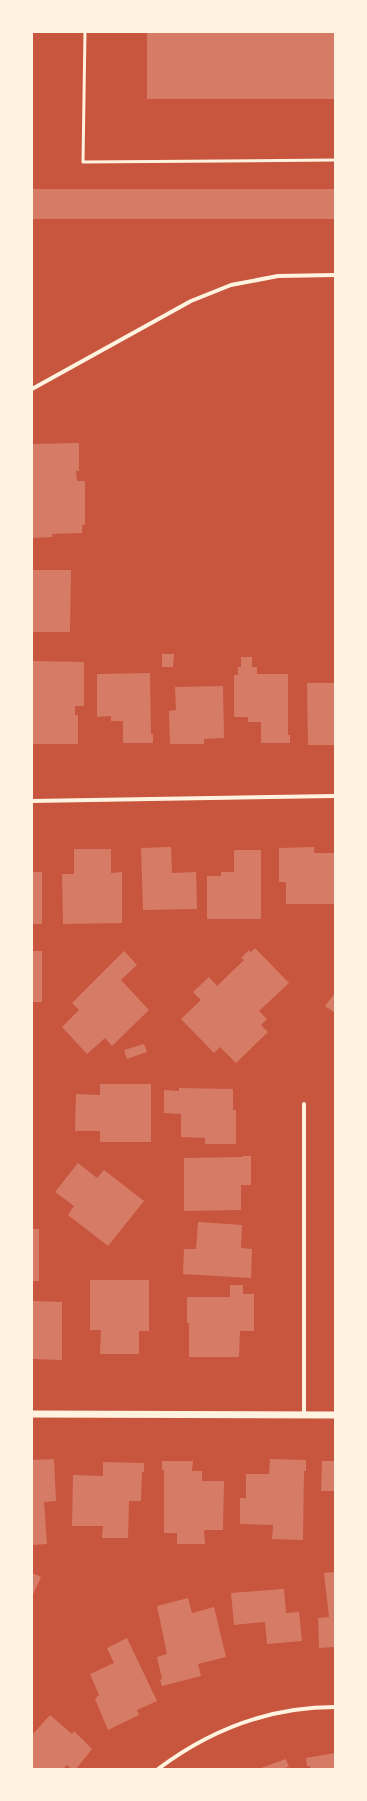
<svg xmlns="http://www.w3.org/2000/svg" width="367" height="1801" viewBox="0 0 367 1801" font-family="'DejaVu Sans',sans-serif">
	<style>
		.building { fill: #d67c66 }
		.lines { fill: none; stroke-linecap: round; stroke-linejoin: round }
		.service { stroke: #fff3e0; stroke-width: 3 }
		.minor { stroke: #fff3e0; stroke-width: 4 }
		.tertiary { stroke: #fff3e0; stroke-width: 7 }
	</style>
	<rect width="100%" height="100%" fill="#c8553d"/>
	<path class="building" d="M147 32H335V99H147Z
		M32 189H335V219H32Z
		M79 443V471H76L77 481H85V525H82V533L52 534 53 537 32 538V444Z
		M32 570H71L70 632H32Z
		M162 654H174L173 667H162Z
		M241 657H252V667H257V674H288V735H290V743H261V722H248V717H234V675H238V667H241Z
		M32 661 84 662V706H75V715H78V744H32Z
		M150 673 151 734H153V743H123V721H111V716L97 717V674Z
		M307 683H335V745H308Z
		M223 686 224 738 204 739V744H170L169 711 176 710 175 687Z
		M171 847 172 873 196 872 197 909 143 910 141 848Z
		M314 847V853H334V904H286V882H279V848Z
		M74 849H111V873L122 872V923L63 924 62 874H74Z
		M234 850H261V919H207V876H221V872H234Z
		M32 872H42V924H32Z
		M255 948 289 983 259 1011 267 1019 261 1025 268 1032 236 1063 220 1047 214 1053 181 1019 201 1000 193 992 209 977 217 986 244 960 241 958 249 950 251 952Z
		M32 951H42V1002H32Z
		M124 951 137 965 121 980 149 1010 112 1046 105 1038 87 1054 62 1027 79 1010 72 1003Z
		M335 993V1013L325 1006Z
		M144 1044 147 1052 127 1059 124 1050Z
		M100 1084H151V1142H100V1131H75L76 1094 100 1095Z
		M179 1088 233 1089V1110H236V1144H205V1138L181 1137V1114L164 1113V1090L179 1091Z
		M243 1156H251V1185H241V1210L184 1211V1158L243 1157Z
		M78 1163 97 1178 104 1170 144 1201 108 1246 68 1215 74 1206 55 1192Z
		M198 1222 242 1225 241 1248 252 1249 251 1278 183 1274 184 1249H196Z
		M32 1229H39V1281H32Z
		M90 1280H149V1331H139V1354H100L101 1330H90Z
		M230 1285H243V1294H254V1331H240L239 1357H189V1323H187V1297H230Z
		M32 1301 62 1302V1360L32 1359Z
		M54 1459 56 1501 44 1502 47 1544 32 1545V1460Z
		M270 1459 306 1460V1471H304L303 1540 272 1539 273 1525 240 1524V1498H246V1474H269Z
		M162 1461H193L192 1471H202V1481H224L223 1530H204L205 1544H177V1533H164V1470H162Z
		M322 1461H335V1491H321Z
		M103 1462 144 1463V1472H142L141 1501H129L128 1538H102L103 1526H72L73 1475 103 1476Z
		M335 1572V1647L319 1648 318 1618 329 1617 324 1573Z
		M32 1573 41 1577 32 1597Z
		M282 1589H284L286 1613 299 1612 302 1641 267 1644 265 1622 234 1625 231 1593Z
		M188 1598 192 1613 214 1607 226 1657 198 1664 201 1676 162 1686 160 1680 162 1679 157 1657 167 1654 157 1606Z
		M127 1638 157 1701 137 1710 139 1715 108 1730 95 1699 99 1695 90 1674 114 1663 107 1648Z
		M50 1715 72 1734 74 1731 92 1749 76 1769H71L67 1765 63 1769 32 1768V1735Z
		M335 1753V1769H310V1766H307L306 1758Z
		M286 1759 289 1767H286L287 1769H258Z"/>
	<g class="lines">
		<path class="service" d="M85 32 83 162 335 160"/>
		<path class="minor" d="M32 389 191 301 231 285 278 276 335 275
			M32 801 335 796
			M304 1104V1415
			M158 1769C210 1730 270 1707 335 1707"/>
		<path class="tertiary" d="M32 1414 335 1415"/>
	</g>
	<rect width="367" height="1801" fill="none" stroke="#fff3e0" stroke-width="66"/>
</svg>
